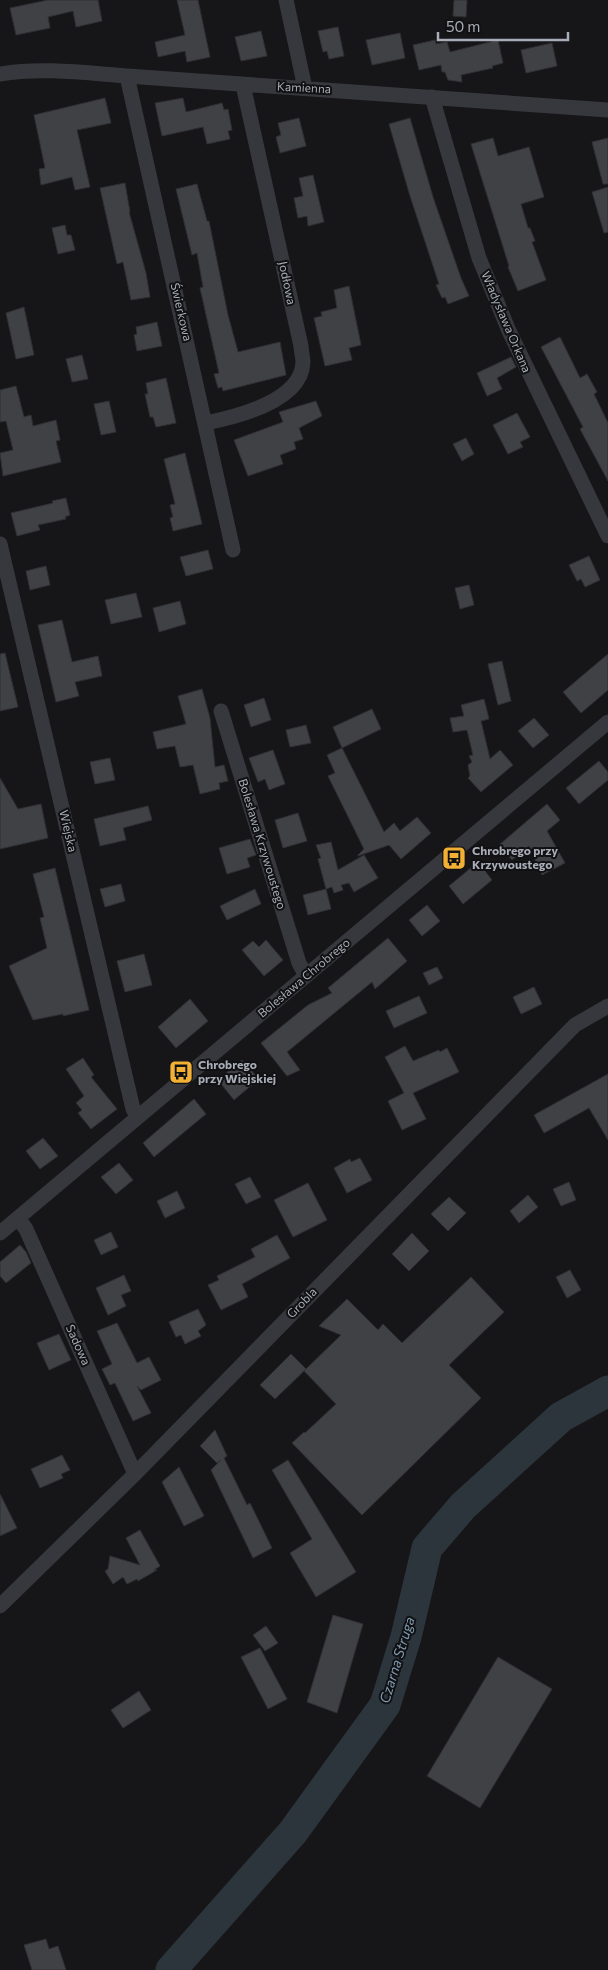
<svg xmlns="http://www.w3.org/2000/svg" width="608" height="1970" viewBox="0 0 608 1970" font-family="Commissioner,sans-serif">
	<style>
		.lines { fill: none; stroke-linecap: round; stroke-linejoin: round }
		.river { stroke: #2c353c; stroke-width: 31 }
		.building { fill: #404145; stroke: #303034 }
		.minor { stroke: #37383d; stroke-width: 15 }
		.labels { text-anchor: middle; stroke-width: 4; stroke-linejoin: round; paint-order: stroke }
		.street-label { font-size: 12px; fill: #a8adb8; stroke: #111113 }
		.poi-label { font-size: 12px; font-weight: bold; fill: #a8adb8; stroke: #111113; text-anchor: start }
		.water-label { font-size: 14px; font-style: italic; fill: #7f9bb3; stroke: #111113 }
	</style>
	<rect width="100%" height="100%" fill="#161618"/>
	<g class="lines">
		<path class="river" d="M171 1970 293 1832 385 1705 406 1637 427 1548 463 1506 561 1417 608 1391"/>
	</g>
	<path class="building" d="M48 0H98L102 21 76 27 73 11 48 17 50 28 16 35 10 8Z
		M177 0H198L210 57 187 62 185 51 158 57 155 42 185 35Z
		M454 0H467L466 17 453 16Z
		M338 27 344 56 329 59 327 51 323 52 318 31Z
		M261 31 267 56 241 61 235 37Z
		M400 33 405 58 372 65 366 40Z
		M435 40 436 44 447 42 450 52 498 40 503 63 492 66 493 68 461 75 462 82 448 80 445 72H442L441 65 419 70 413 45Z
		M552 43 557 66 526 73 521 50Z
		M105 98 111 123 77 130 90 187 75 190 72 177 41 185 39 169 45 168 34 115Z
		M183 98 186 112 222 103 224 110 228 109 232 130 228 131 230 139 207 144 203 127 162 136 155 103Z
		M299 118 306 146 280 153 276 137 281 135 278 123Z
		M410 118 433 197 461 278 469 296 448 304 445 297 442 298 436 285 439 284 410 196 389 124Z
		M493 138 498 156 529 147 544 197 521 204 528 228H530L535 241 532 242 546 280 518 291 508 267 509 266 471 144Z
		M608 138V184H603L592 142Z
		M313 175 324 222 308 226 307 216 298 218 294 198 303 196 299 178Z
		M125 183 130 212H129L146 273 150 297 131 300 123 262 117 264 100 188Z
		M197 184 207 221H209L228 315 238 352 280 342 286 375 223 391 222 387 218 388 214 374 219 373 200 288 203 287 197 253 192 255 176 189Z
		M608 187V232L604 233 592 192Z
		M65 225 67 235H71L75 250 58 254 52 228Z
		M349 286 361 345 349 348 352 360 325 366 314 318 322 316 321 312 337 308 334 290Z
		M24 307 34 355 16 359 6 313Z
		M157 322 162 346 137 351 134 335 137 334 136 327Z
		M560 337 580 378 587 374 597 392 594 394 608 423V481L580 429 583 427 541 347Z
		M82 355 88 379 72 382 66 359Z
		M511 357 516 367 497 378 502 389 487 396 477 373Z
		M166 378 176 423 156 427 153 417H150L145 394H148L146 383Z
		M16 386 24 417 31 415 33 426 56 420 60 440 56 441 61 462 3 476 0 453 13 450 6 421 0 422V390Z
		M109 401 116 432 101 435 94 404Z
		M316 401 322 416 299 428 303 439 294 442 296 449 280 455 283 464 248 476 234 440 283 422 279 412Z
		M517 413 530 437 520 442 523 447 508 454 493 425Z
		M466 438 474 454 462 461 453 444Z
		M185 453 202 524 173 531 170 518 173 517 170 505 175 504 164 459Z
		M66 498 70 515 65 517 66 519 38 525 40 530 17 536 11 513 53 503 52 501Z
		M208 550 213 569 186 576 180 557Z
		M589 556 600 580 585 587 581 579 577 581 569 565Z
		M46 566 50 585 30 590 26 571Z
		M469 585 474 605 460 609 455 588Z
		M136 593 142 617 111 624 105 600Z
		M180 601 186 624 159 632 153 608Z
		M62 620 72 662 98 656 102 676 75 682 79 696 56 702 38 625Z
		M5 653 18 707 0 711V654Z
		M608 654V690L581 713 563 692Z
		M502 661 511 701 498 705 488 664Z
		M202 689 210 718 215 767 224 765 228 781 219 783 220 789 200 794 193 765 180 767 175 746 157 749 153 732 186 724 178 696Z
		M264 698 271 720 251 727 244 705Z
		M484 699 489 719 481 721 490 759 500 750 513 765 481 792 468 778 470 776 468 765 472 762 469 756 473 755 467 730 453 732 450 718 464 716 461 705Z
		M372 709 381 729 342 748 333 727Z
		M534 718 549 735 533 748 518 731Z
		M306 725 311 743 290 747 286 730Z
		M342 748 384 832 394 823 400 831 417 817 431 833 401 859 389 845 358 856V855L364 849 328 776 335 773 327 755Z
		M273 750 285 784 269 790 265 779 258 782 249 758Z
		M110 758 115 780 95 784 90 762Z
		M599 761 608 772V780L579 804 566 788Z
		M0 778 18 809 41 804 48 838 0 849Z
		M547 804 560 820 547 831 565 863 542 875 529 846 512 860 499 845Z
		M148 806 152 820 123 828 126 840 100 846 94 819Z
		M298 813 307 841 283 848 275 820Z
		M250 839 256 855 247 858 250 867 227 874 219 848Z
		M331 842 338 870 364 855 378 878 354 892 349 883 341 885 343 890 334 893 332 887 326 889 318 859 321 858 316 845Z
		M478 862 492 880 463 904 449 886Z
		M55 868 89 1010 63 1016V1014L33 1020 9 966 47 948 40 918 44 917 33 874Z
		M121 884 125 901 105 907 100 889Z
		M255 889 261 904 227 920 220 906Z
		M326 889 331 909 308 915 303 895Z
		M427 905 440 921 422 936 409 920Z
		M388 938 407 961 375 989 372 982 287 1052 300 1070 287 1076 261 1043 308 1005 332 993 328 988Z
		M266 940 283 960 264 976 242 950 253 941 259 947Z
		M144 954 152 985 125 992 117 961Z
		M437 967 443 978 429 985 423 973Z
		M534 987 542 1004 521 1014 513 997Z
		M419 996 427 1013 394 1028 386 1011Z
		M190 999 208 1021 176 1048 158 1027Z
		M405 1046 413 1061 439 1050 440 1052 447 1048 459 1072 413 1093 426 1119 402 1130 388 1101 404 1093 385 1057Z
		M83 1058 94 1075 91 1077 117 1109 91 1129 78 1113 82 1110 76 1103 84 1096 66 1069Z
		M242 1060 259 1079 234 1100 218 1080Z
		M608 1074V1140L589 1108 544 1133 534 1115Z
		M194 1099 206 1114 154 1157 143 1143Z
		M43 1138 58 1156 40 1169 26 1151Z
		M360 1158 372 1180 347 1193 334 1168 350 1159 351 1162Z
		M119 1163 133 1180 116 1194 101 1177Z
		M250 1177 261 1197 246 1204 235 1184Z
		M569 1182 576 1200 561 1206 553 1189Z
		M308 1183 327 1220 293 1237 274 1200Z
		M177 1191 185 1208 165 1218 157 1201Z
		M528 1195 538 1207 519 1223 510 1211Z
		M449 1197 466 1213 448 1231 431 1214Z
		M111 1232 118 1247 101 1255 94 1240Z
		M412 1233 429 1251 409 1271 392 1254Z
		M277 1235 290 1258 242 1284 248 1297 221 1310 208 1285 219 1280 217 1276 255 1257 251 1249Z
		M20 1245 26 1252 31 1263 6 1283 0 1276V1262Z
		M570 1270 581 1290 567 1298 556 1277Z
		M124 1275 131 1291 121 1295 126 1306 108 1315 96 1288Z
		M471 1277 504 1312 449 1365 481 1398 362 1515 292 1443 304 1432 305 1433 336 1404 304 1371 341 1335 319 1326 347 1299 378 1330 383 1324 402 1343Z
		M198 1309 206 1325 198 1331 201 1336 185 1344 181 1335 176 1337 169 1322Z
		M117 1323 137 1363 149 1357 161 1380 141 1390 137 1386 151 1413 133 1421 115 1383 110 1385 102 1369 112 1364 97 1331Z
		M59 1334 71 1360 49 1370 37 1343Z
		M291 1354 306 1369 275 1399 260 1385Z
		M215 1430 227 1456 224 1458 247 1505 250 1503 272 1548 253 1558 211 1470 221 1460 217 1463 200 1446Z
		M62 1455 70 1470 61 1474 63 1478 40 1488 31 1469Z
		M288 1460 356 1572 316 1597 290 1553 312 1539 272 1470Z
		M179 1467 204 1516 184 1526 162 1482Z
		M0 1494 17 1528 0 1536Z
		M140 1530 160 1566 154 1570H157L138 1581 137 1579 127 1584 123 1577 113 1584 105 1571 108 1569 110 1556 140 1565 126 1538Z
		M333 1615 363 1624 337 1713 307 1702Z
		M266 1626 278 1643 265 1651 253 1635Z
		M260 1648 287 1699 268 1709 241 1657Z
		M498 1657 552 1689 480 1808 427 1776Z
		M139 1691 151 1710 123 1728 111 1710Z
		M46 1939 49 1949 58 1946 66 1970H32L24 1945Z"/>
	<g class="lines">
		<path class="minor" d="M286 0 305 88
			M0 74C42 67 86 73 127 76L608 110
			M127 76 233 550
			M432 97 479 258 509 331 608 536
			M206 423C236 417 302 401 303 362 303 357 301 351 301 346L243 85
			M0 544 133 1109 138 1117
			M221 711 299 963 306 976
			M18 1218 26 1229 135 1474
			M0 1233 608 722
			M0 1606 135 1474 575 1025 608 1006"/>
	</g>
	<defs>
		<g id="bus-square" transform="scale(1.25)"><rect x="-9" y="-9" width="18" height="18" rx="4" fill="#f2b134" stroke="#111113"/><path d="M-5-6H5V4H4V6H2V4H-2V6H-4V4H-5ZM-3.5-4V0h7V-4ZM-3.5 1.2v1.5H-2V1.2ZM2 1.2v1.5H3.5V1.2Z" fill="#111"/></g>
	</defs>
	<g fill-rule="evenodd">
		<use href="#bus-square" x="454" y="858"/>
		<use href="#bus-square" x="181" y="1072"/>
	</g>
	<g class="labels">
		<g class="street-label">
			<text transform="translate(304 88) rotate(3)" y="4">Kamienna</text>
			<text transform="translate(287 283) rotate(78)" y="4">Jodłowa</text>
			<text transform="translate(181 312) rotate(77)" y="4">Świerkowa</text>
			<text transform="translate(506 322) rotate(67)" y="4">Władysława Orkana</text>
			<text transform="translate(68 831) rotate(77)" y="4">Wiejska</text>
			<text transform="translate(262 844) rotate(73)" y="4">Bolesława Krzywoustego</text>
			<text transform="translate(304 978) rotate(-40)" y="4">Bolesława Chrobrego</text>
			<text transform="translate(302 1303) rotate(-46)" y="4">Grobla</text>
			<text transform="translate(78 1345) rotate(66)" y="4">Sadowa</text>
		</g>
		<g class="poi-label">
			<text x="472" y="855">Chrobrego przy<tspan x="472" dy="14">Krzywoustego</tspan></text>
			<text x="198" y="1069">Chrobrego<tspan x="198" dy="14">przy Wiejskiej</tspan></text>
		</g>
		<g class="water-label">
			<text transform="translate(397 1660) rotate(-73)" y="5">Czarna Struga</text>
		</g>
	</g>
	<path d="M438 32v8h130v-8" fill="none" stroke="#a8adb8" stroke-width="2.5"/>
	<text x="446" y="32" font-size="15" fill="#a8adb8" stroke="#111113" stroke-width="4" paint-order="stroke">50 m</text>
</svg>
